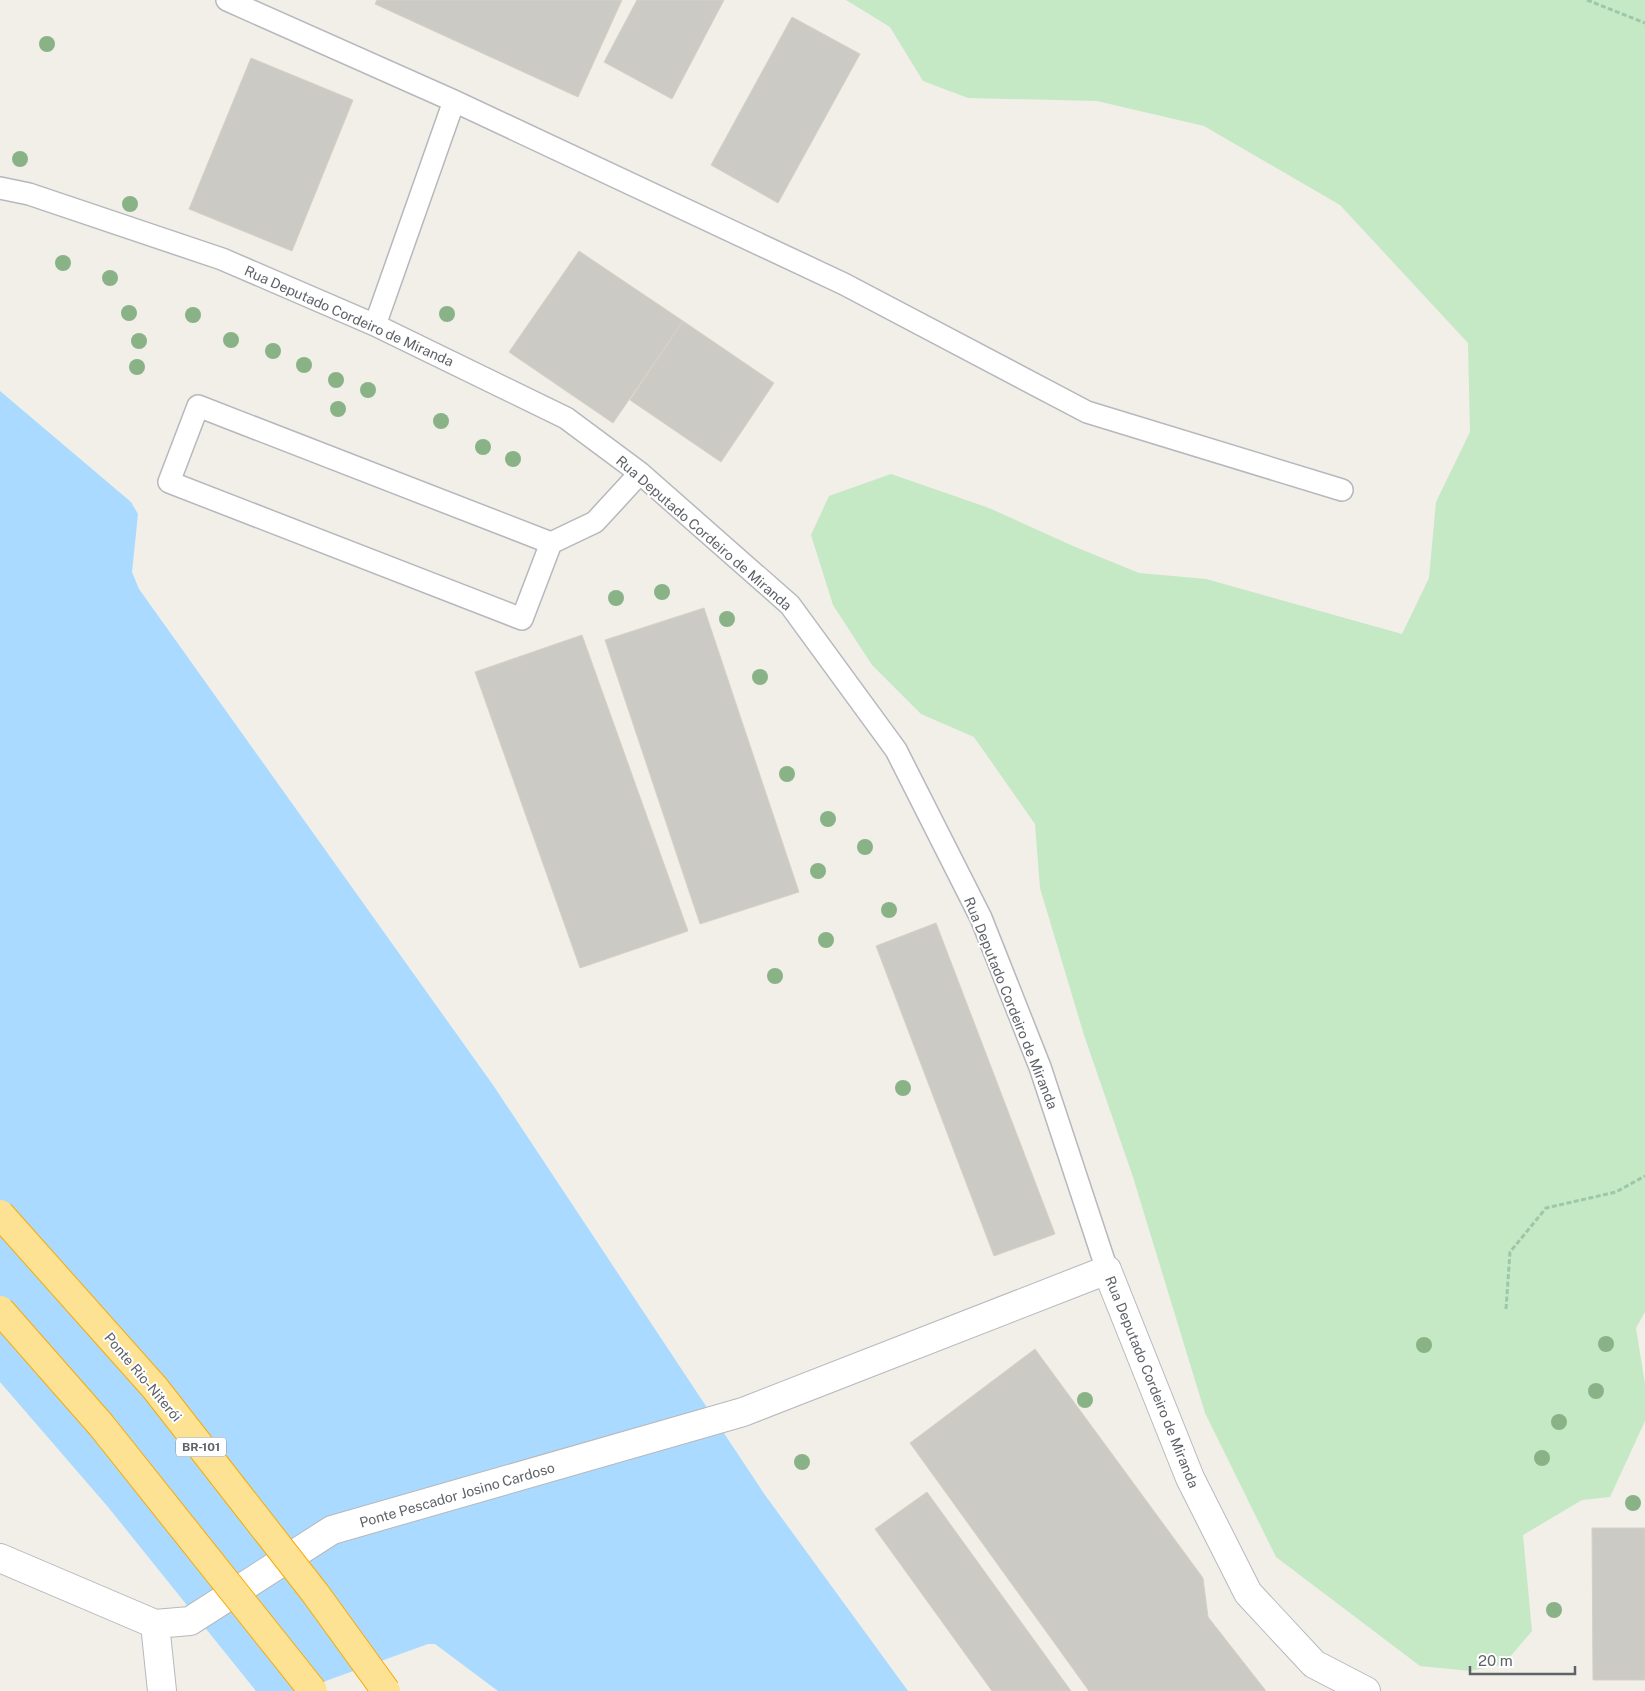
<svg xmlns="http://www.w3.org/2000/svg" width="1645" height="1691" viewBox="0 0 1645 1691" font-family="'Public Sans',sans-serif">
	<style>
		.green { fill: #c5e8c5 }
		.water { fill: #aadaff }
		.building { fill: #cccac5; stroke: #d6d1c6 }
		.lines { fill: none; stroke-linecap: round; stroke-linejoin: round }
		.lane-casing { stroke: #b5b8bc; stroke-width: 24 }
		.street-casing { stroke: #b5b8bc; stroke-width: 30 }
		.secondary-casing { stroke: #b6babf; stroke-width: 30 }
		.path { stroke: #9cc7a9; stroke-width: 3; stroke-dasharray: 5 2.5; stroke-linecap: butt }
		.lane { stroke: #fff; stroke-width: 21 }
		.street { stroke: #fff; stroke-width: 28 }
		.secondary { stroke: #fff; stroke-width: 28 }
		.highway-bridge-casing { stroke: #f9ab00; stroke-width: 30; stroke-linecap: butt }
		.highway-bridge { stroke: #fde293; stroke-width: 28 }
		.tree { fill: #89b387 }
		.labels { text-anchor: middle; stroke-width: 4; stroke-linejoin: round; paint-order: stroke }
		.shield { fill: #fff; stroke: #8f9295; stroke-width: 1 }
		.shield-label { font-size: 12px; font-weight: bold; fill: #5f6368 }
		.street-label { font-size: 14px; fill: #5f6368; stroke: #fff }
	</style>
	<rect width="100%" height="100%" fill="#f1efe8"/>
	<path class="green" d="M846 0H1645V1312L1636 1328 1645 1384V1421L1610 1497 1582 1500 1523 1535 1532 1631 1504 1664 1470 1671 1420 1666 1276 1557 1205 1413 1133 1177 1084 1035 1040 888 1035 824 974 737 921 714 872 665 833 605 811 535 829 496 891 474 989 508 1073 546 1139 573 1206 579 1402 634 1429 578 1436 502 1470 432 1468 343 1340 205 1204 126 1097 101 968 98 923 81 890 27Z"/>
	<path class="water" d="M0 391 131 502 138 514 132 572 139 589 493 1085 765 1495 908 1691H498L435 1644H428L298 1691H256L108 1507 0 1382Z"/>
	<path class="building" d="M377 0H622L578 97 375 4Z
		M637 0H724L672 99 604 62Z
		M792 17 860 54 778 203 711 165Z
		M251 58 353 100 292 251 189 209Z
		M579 251 683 321 613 423 509 352Z
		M683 321 774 383 721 462 630 400Z
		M704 608 799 892 700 924 605 640Z
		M582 635 688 931 580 968 475 672Z
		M936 923 1055 1234 994 1256 876 946Z
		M1035 1349 1203 1578 1208 1617 1266 1691H1089L910 1443Z
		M927 1492 1071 1691H992L875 1529Z
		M1592 1528H1645V1680H1593Z"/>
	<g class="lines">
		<g class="lane-casing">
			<path id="lane" d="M227 0 454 101 844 284 1087 412 1342 490
				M0 188 29 194 222 259 375 325 566 418 640 473 790 605 896 750 981 918 1040 1067 1107 1270
				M375 325 454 101
				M551 543 522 619 169 482 198 406 551 543 595 522 640 473"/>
		</g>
		<g class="street-casing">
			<path id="street" d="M0 1558 155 1624 190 1621 332 1530 743 1412 1107 1270
				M155 1624 162 1691"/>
		</g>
		<g class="secondary-casing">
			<path id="secondary" d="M1107 1270 1190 1478 1248 1593 1314 1664 1366 1691"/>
		</g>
		<path class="path" d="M1587 0 1645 23
			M1506 1309 1510 1252 1546 1208 1616 1192 1645 1176"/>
		<use href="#lane" class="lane"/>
		<use href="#street" class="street"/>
		<use href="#secondary" class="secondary"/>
		<g class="highway-bridge-casing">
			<path id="highway-bridge" d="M0 1214 155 1388 315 1593 386 1691
				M0 1310 101 1425 313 1691"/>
		</g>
		<use href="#highway-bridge" class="highway-bridge"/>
	</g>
	<g class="tree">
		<circle cx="47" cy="44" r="8"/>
		<circle cx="20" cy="159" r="8"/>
		<circle cx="130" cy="204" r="8"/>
		<circle cx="63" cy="263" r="8"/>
		<circle cx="110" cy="278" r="8"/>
		<circle cx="129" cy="313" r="8"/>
		<circle cx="447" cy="314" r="8"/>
		<circle cx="193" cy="315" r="8"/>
		<circle cx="231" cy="340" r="8"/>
		<circle cx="139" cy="341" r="8"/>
		<circle cx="273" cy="351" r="8"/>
		<circle cx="304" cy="365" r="8"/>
		<circle cx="137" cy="367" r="8"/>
		<circle cx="336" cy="380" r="8"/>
		<circle cx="368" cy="390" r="8"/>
		<circle cx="338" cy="409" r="8"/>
		<circle cx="441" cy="421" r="8"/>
		<circle cx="483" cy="447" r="8"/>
		<circle cx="513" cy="459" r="8"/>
		<circle cx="662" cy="592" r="8"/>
		<circle cx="616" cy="598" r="8"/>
		<circle cx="727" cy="619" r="8"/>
		<circle cx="760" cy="677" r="8"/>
		<circle cx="787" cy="774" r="8"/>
		<circle cx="828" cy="819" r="8"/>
		<circle cx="865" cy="847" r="8"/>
		<circle cx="818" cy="871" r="8"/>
		<circle cx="889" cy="910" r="8"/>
		<circle cx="826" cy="940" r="8"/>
		<circle cx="775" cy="976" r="8"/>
		<circle cx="903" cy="1088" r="8"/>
		<circle cx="1606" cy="1344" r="8"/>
		<circle cx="1424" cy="1345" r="8"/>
		<circle cx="1596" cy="1391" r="8"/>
		<circle cx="1085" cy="1400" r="8"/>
		<circle cx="1559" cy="1422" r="8"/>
		<circle cx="1542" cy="1458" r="8"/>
		<circle cx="802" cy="1462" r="8"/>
		<circle cx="1633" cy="1503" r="8"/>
		<circle cx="1554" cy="1610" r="8"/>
	</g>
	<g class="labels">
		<rect class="shield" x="176" y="1437.5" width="50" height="19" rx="4"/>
		<g class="shield-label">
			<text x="201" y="1451">BR-101</text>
		</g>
		<g class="street-label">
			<text transform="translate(349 316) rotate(24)" y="5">Rua Deputado Cordeiro de Miranda</text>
			<text transform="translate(704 533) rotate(41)" y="5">Rua Deputado Cordeiro de Miranda</text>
			<text transform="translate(1011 1003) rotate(68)" y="5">Rua Deputado Cordeiro de Miranda</text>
			<text transform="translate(143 1377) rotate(50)" y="5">Ponte Rio-Niterói</text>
			<text transform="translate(1152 1382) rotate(68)" y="5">Rua Deputado Cordeiro de Miranda</text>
			<text transform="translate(457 1495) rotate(-16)" y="5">Ponte Pescador Josino Cardoso</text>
		</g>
	</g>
	<path d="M1470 1666v8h105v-8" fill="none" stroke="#5f6368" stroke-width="2.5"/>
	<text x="1478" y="1666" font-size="15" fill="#5f6368" stroke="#ffffff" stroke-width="4" paint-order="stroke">20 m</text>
</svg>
